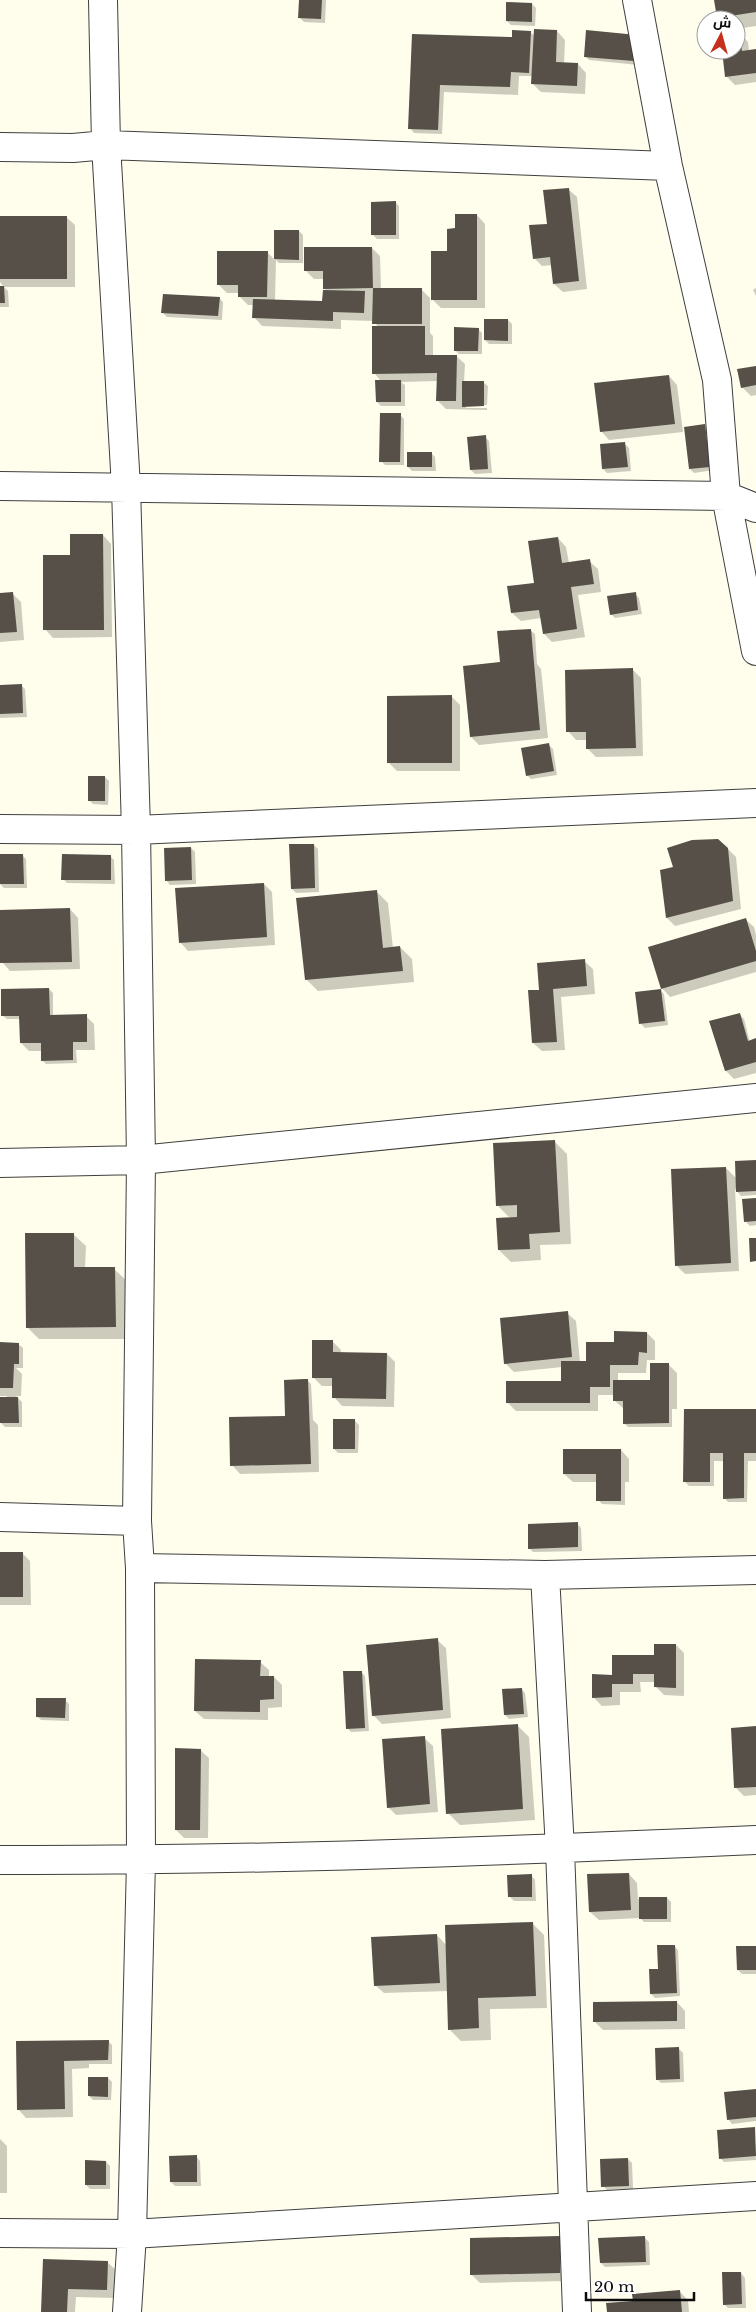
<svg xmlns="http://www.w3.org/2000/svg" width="756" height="2312" viewBox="0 0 756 2312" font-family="'Libre Baskerville',Cairo,serif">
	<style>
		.shadow { fill: #0003 }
		.building { fill: #565048 }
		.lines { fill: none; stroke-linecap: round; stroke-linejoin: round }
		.minor-casing { stroke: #3f3f3f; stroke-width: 30 }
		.minor { stroke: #fff; stroke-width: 28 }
	</style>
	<rect width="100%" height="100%" fill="#fffeec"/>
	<path class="shadow" d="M300 0H326L325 23 304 22 300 18Z
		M715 0H756V26L736 29V20H721L718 17Z
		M532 4 536 8 535 26 511 25 507 21Z
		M557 31 565 40 564 64H578L586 73 585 94 541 92 532 83V76H519L518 95 444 92 442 134 414 133 410 128 413 35 513 38 530 32 535 36Z
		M736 33H740L748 42 749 51 756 50V82L735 85 726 76 723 50H736Z
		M636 36 638 65 589 60 585 56Z
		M568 189 577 197 587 289 563 292 554 284 553 265 542 266 534 258 548 225Z
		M395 202 399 206V239H377L373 235Z
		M477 215 485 224V308H441L432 299 448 253Z
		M0 217H66L75 225V287H4L8 291 9 307H0V287H4L0 282Z
		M275 231H299L303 235V263H279L276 260 275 301 323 302 327 291 324 288V279H314L306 271 372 248 380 256 381 290 421 289 430 298V333L433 336V356H456L465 364 464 382H483L488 386 487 405H466V408H487V410L446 409 437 400 438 381 401 382 405 385V406H381L377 402 381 381 374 373 378 327 374 321 341 320V329L262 326 254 317V305H248L239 296V293H227L218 284 267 252 275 260Z
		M756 288V296L753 290Z
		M219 298 223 302 222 320 167 317 163 313Z
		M508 320 512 324V344H489L485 340Z
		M478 329 482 333V354H459L455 350Z
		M756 367V395L751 396 742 387Z
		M669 376 677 385 683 432 609 440 601 431Z
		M400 415 404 419V465H385L381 461Z
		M705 426 709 430 714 470 694 473 690 469Z
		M485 437 489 441 492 473 475 474 471 470Z
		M625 444 629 448 631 471 607 473 603 469Z
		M431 453 435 457 436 471H412L408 467Z
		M103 535 111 544 112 637 53 638 45 629 72 556Z
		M558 538 566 547 569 563 589 561 598 569 601 592 578 595 585 637 552 642 544 634 541 618 521 621 512 613 535 584Z
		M12 593 21 602 24 640 0 642V594Z
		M635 594 639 598 642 614 615 618 611 614Z
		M530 630 535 634 537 664 541 669 548 738 479 745 471 737 503 663Z
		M632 669 641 678 643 756 596 757 587 748V740H576L568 731Z
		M21 685 25 689 27 717 0 718V686Z
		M452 697 460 705V771H397L388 762Z
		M549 745 553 749 557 775 531 779 527 775Z
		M105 777 109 781 108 805 93 804 89 800Z
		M314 845 318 849 319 892 296 893 292 889 291 846Z
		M191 848 195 852 196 884 170 885 166 880Z
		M727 848 736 857 741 909 675 926 667 918 674 868Z
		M0 855H22L26 859 27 888H4L0 884Z
		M110 856 114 860 115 884 67 883 63 879Z
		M264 884 272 892 275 945 188 951 180 942Z
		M376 891 388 903 393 948 400 947 412 959 414 982 318 991 306 979Z
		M70 909 78 918 80 969 10 971 2 962Z
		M745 919 754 927 756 935V972L670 997 662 988Z
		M584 961 593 969 595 994 561 997 565 1050 542 1051 533 1043 540 991Z
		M49 989 53 993V1016H86L94 1024 95 1050H76L77 1063 46 1064 42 1060V1051H29L21 1043 20 1019H7L2 1015Z
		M660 990 664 994 668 1025 645 1028 641 1024Z
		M740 1015 744 1019 750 1042 756 1040V1073L734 1079 726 1071 720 1049Z
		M555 1142 567 1154 571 1244 540 1245 541 1260 511 1262 499 1250 510 1218 497 1205Z
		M756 1162V1195L741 1196 735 1189 739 1271 685 1274 676 1265 726 1168 737 1179Z
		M756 1199V1225L750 1226 746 1222Z
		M73 1234 86 1246 85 1268 114 1269 127 1281V1339H39L27 1327Z
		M567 1313 576 1321 580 1362H587L615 1343 647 1333 655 1341V1360H647L646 1373H618V1381H651L668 1364 677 1373V1409H672V1427H628L624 1423V1409L614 1400V1395H598V1411H516L507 1402 562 1382V1367L514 1372 505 1363Z
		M333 1342 341 1350V1353L387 1354 395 1362 394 1407 342 1406 334 1397V1386H322L313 1377Z
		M0 1344H18L23 1348V1368H16L22 1374 21 1396H16L22 1402V1427H5L1 1423 7 1396H0Z
		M307 1380 311 1384 313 1420 318 1425 319 1472 240 1474 232 1465 287 1417Z
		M685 1410 756 1411V1461H748L747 1502H728L724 1498V1461H714V1486H689L685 1482Z
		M355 1421 359 1425 358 1453H338L334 1449Z
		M621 1450 629 1459V1482H625V1505L602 1504 598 1500V1482H573L564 1474Z
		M577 1523 581 1528 582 1551 533 1552 529 1548Z
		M0 1553H22L30 1561 31 1605H0Z
		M437 1640 446 1648 451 1718 382 1724 373 1715Z
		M676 1645 684 1653V1696L664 1695 656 1687V1682H640L641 1692H620V1705L602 1706 593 1697 613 1676Z
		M260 1662 269 1670V1677H274L282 1685V1707L268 1708V1720L204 1719 195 1711Z
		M361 1672 365 1676 369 1731 351 1732 347 1728Z
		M521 1689 525 1693 528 1717 509 1719 505 1715Z
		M65 1700 69 1704V1721L41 1720 37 1716Z
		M517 1725 529 1737 535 1820 460 1825 448 1813Z
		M756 1727V1795L744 1796 735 1787Z
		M424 1738 433 1746 438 1812 396 1815 388 1807Z
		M200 1750 209 1758 208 1838H184L176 1830Z
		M629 1874 637 1883 638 1899 667 1898 671 1902V1922H644L640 1918 599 1920 590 1912Z
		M531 1875 535 1880 536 1901H514L510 1897Z
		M532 1923 544 1935 547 2008 490 2009 491 2040 461 2041 449 2029 448 1991 384 1993 375 1985 437 1935 446 1945Z
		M674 1946 678 1950 680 1996 655 1998 651 1994 660 1970Z
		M756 1947V1974H742L738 1970Z
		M677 2002 685 2011V2029L603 2030 594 2021Z
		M108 2041 112 2045V2064H89V2068L72 2069 73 2117 26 2118 18 2109 17 2042Z
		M679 2049 683 2053 684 2082 661 2083 657 2079Z
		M108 2078 112 2082 111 2100H93L89 2096Z
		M756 2091V2121L732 2124 728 2119Z
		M754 2128 756 2160 724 2162 720 2158Z
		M0 2139 7 2146V2193H0Z
		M196 2156 200 2161 201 2186H175L171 2182Z
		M628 2159 632 2163 633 2189 607 2190 603 2186Z
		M106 2162 110 2166V2189H90L86 2185Z
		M559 2238 568 2246V2281L480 2283 471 2274Z
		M645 2238 649 2242 650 2265 605 2267 601 2263Z
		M44 2260 107 2262 116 2270 115 2298 76 2297 75 2312H42Z
		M741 2273 745 2278 746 2308H728L724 2304Z
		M680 2292 688 2300 689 2312H608L634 2302Z"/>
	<path class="building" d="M299 0H322L321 19 298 18Z
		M714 0H756V12L717 18Z
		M506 2 532 3V22L506 21Z
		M534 29 557 30 556 62 578 63 577 86 531 84Z
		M512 30 531 31 529 73 511 72 510 87 440 85 438 130 408 129 412 34 512 37Z
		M586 30 637 35 634 61 584 57Z
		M736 32H740L742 51 756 49V73L725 77 722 50H736Z
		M569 188 579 281 553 284 550 257 533 259 529 225 547 224 543 190Z
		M396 201V235H371V202Z
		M455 214H477V300H431V251H447V229L455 228Z
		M0 216H67V279H0Z
		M274 230H299V260L274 259Z
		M304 247H372L373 288 323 289V271H304Z
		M217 251H268L267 297H238V285H217Z
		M0 286H4L5 303H0Z
		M373 288H422V324H372Z
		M323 290 365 291 364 313 333 312V321L252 318 253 299 322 301Z
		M163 294 220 297 218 316 161 313Z
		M484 319H508V341L484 340Z
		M372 326H425V355H457L456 401H436L437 373 372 374Z
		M454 327 479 328 478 351H454Z
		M756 366V385L741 388 737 369Z
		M669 375 675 424 600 432 594 383Z
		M375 380H401V402H376Z
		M462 381H484V406L462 407Z
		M380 413H401L400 462H379Z
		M705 424 710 467 689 469 684 427Z
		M486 435 488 469 470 470 467 437Z
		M625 442 628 467 602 469 600 444Z
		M407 452H432V467H407Z
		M70 534H103L104 630H43V555H70Z
		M558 537 562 563 590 559 594 584 571 587 577 629 543 634 539 610 511 613 507 586 534 583 528 541Z
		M13 592 17 632 0 633V593Z
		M636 592 638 610 610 615 607 596Z
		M531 629 540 730 470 737 463 666 500 662 497 631Z
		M633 668 636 748 586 749V732H566L565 670Z
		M22 684 23 713 0 714V685Z
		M452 695V763H387V696Z
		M549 743 554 771 526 776 521 748Z
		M88 776H105V801H88Z
		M718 839 728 848 733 901 666 918 660 870 673 867 667 848 692 840Z
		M289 844H314L315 888 291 889Z
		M191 847 192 880 165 881 164 848Z
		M0 854H23L24 884H0Z
		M62 854 111 855V880H61Z
		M264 883 267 937 179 943 175 888Z
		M377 890 383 948 400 946 403 971 305 980 296 898Z
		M70 908 72 962 0 963V910Z
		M746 918 756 951V961L661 989 648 947Z
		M585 959 587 986 553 989 557 1042 532 1043 528 990H539L537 963Z
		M49 988 50 1015 87 1014V1042H73V1060L41 1061V1043H20L19 1016H1V989Z
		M661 989 665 1021 639 1024 635 992Z
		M740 1013 748 1041 756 1038V1062L725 1071 709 1021Z
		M555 1140 560 1232 529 1234 530 1249 498 1250 496 1218 517 1217V1205L496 1206 493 1143Z
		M756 1160V1191L736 1192 735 1161Z
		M726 1167 731 1263 675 1266 671 1169Z
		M756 1198V1221L744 1222 742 1199Z
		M25 1233H74V1267H115L116 1327 26 1328Z
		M749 1238H756V1261L750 1262Z
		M568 1311 572 1357 504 1364 500 1318Z
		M614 1331 647 1332V1353L639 1352 638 1365H610V1387H590V1403H506V1381H561V1361H586V1342H614Z
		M312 1340H333V1352L387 1353 386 1399 332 1398V1378H312Z
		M0 1342 19 1343V1364H14L13 1388H0Z
		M650 1363H669V1423L623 1424V1401H613V1380H650Z
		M304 1379H308L311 1464 230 1466 229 1417 285 1416 284 1380Z
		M0 1397H18L19 1423H0Z
		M684 1409H756V1453H744V1498L723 1499V1453H710V1482H683Z
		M333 1419H355V1449H333Z
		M563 1449H621V1501H596V1474H563Z
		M578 1522V1547L528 1549V1524Z
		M0 1552H23V1597H0Z
		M438 1638 443 1710 372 1716 366 1645Z
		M654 1644H676V1688L654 1687V1674H633V1684H612V1697L592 1698V1674L612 1675V1655H654Z
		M195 1659 261 1660 260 1676H274V1699L260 1700V1712L194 1711Z
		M343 1671H362L365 1728 346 1729Z
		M522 1688 524 1714 504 1715 502 1689Z
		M36 1698H66L65 1718 36 1717Z
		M518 1724 523 1809 446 1814 441 1729Z
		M756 1726V1787L734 1788 731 1728Z
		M425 1736 430 1804 387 1808 382 1739Z
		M175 1748 201 1749 200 1830H175Z
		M629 1873 631 1910 589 1912 587 1874Z
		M532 1874V1897H508L507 1875Z
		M639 1897H667V1919H639Z
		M533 1922 536 1996 478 1998 479 2028 448 2030 445 1925Z
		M437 1934 440 1983 374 1986 371 1937Z
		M657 1945H675L677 1993 650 1994 649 1969H658Z
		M736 1946H756V1970H737Z
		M677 2001V2021L593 2022V2002Z
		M109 2040 108 2060 64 2061 65 2109 17 2110 16 2041Z
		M679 2047 680 2079 656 2080 655 2048Z
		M88 2077H108V2097L88 2096Z
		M756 2089V2117L727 2120 724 2092Z
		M755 2127 756 2156 719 2159 717 2130Z
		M197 2155V2182H170L169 2156Z
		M628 2158 629 2186 601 2187 600 2159Z
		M85 2160 106 2161V2185H85Z
		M560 2236V2273L470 2275V2238Z
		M645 2236 646 2262 600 2263 598 2238Z
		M43 2259 108 2261 107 2290 68 2289 67 2312H41Z
		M722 2272H741L742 2304 723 2305Z
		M680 2290 682 2312H607L606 2303 633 2301 632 2294Z"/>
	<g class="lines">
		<g class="minor-casing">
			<path id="minor" d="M103 0 106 145 126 487 136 830 141 1160 137 1521 140 1568 141 1861 132 2234 127 2312
				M637 0 668 166 717 380 726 496 756 651
				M0 147 73 148 106 145 668 166
				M0 486 726 496 756 508
				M0 829 136 830 756 803
				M0 1163 141 1160 756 1098
				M0 1517 137 1521
				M140 1568 545 1575 756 1570
				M545 1575 560 1849 577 2312
				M0 1860C252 1861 504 1851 756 1840
				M0 2233 132 2234 756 2196"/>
		</g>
		<use href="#minor" class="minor"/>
	</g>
	<g transform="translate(721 35) rotate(6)"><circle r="24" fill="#ffffff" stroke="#9e9e9e"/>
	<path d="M0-4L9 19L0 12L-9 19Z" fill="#c4301d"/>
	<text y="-8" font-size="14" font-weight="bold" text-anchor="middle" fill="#0c0c0c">ش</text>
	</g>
	<path d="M586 2292v8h108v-8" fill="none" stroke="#0c0c0c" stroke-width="2.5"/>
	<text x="594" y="2292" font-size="15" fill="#0c0c0c" stroke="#ffffff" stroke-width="4" paint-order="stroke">20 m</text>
</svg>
